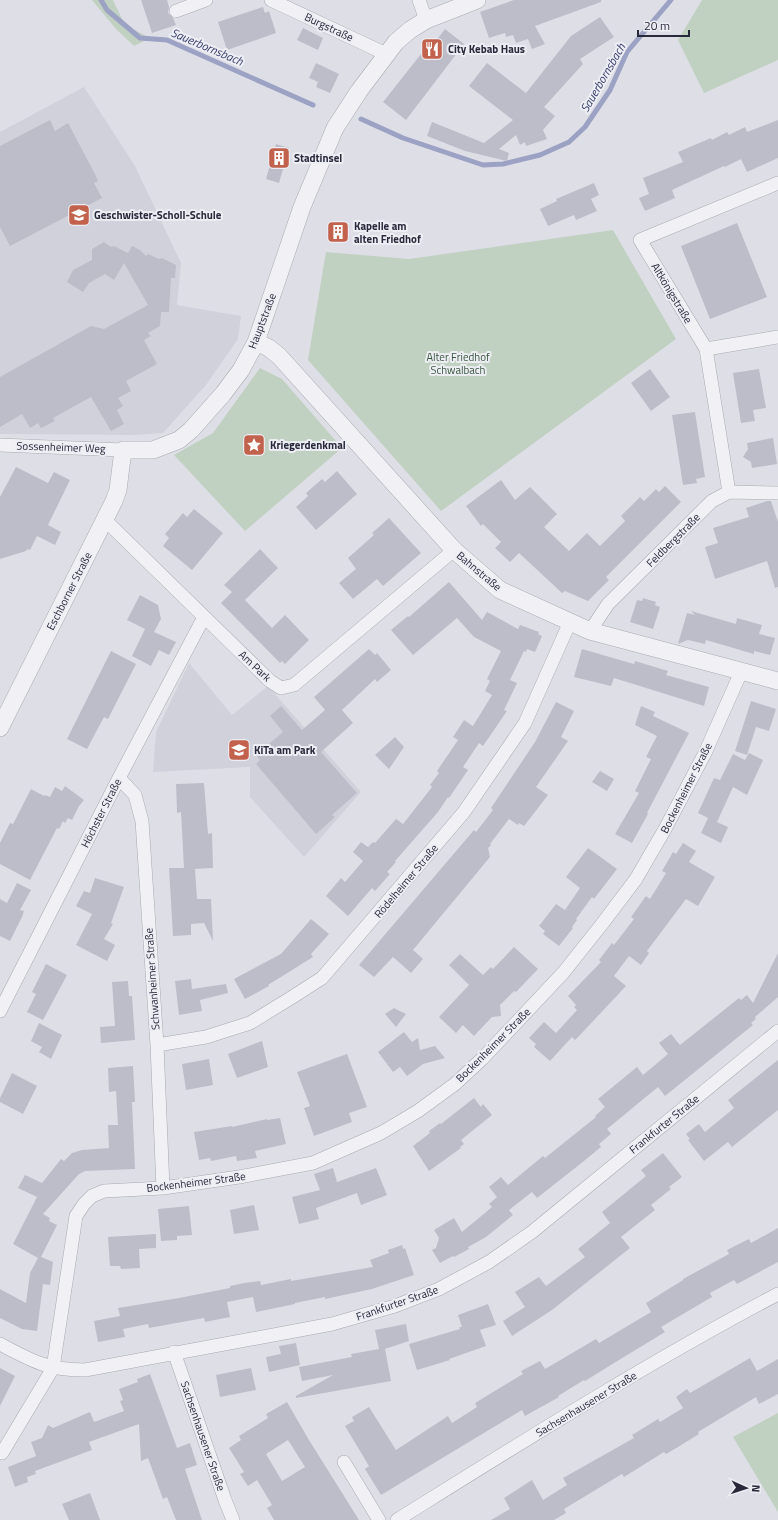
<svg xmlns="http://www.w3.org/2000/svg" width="778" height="1520" viewBox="0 0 778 1520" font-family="'Titillium Web',sans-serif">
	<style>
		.built { fill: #d1d1db }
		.green { fill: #c0d0c1 }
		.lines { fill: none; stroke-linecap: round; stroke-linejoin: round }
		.stream { stroke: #9ca2c4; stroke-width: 5 }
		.building { fill: #bcbdc9; fill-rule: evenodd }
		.minor-casing { stroke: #a8a8b3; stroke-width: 14 }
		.tertiary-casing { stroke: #a8a8b3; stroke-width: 18 }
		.minor { stroke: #f1f1f5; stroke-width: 13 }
		.tertiary { stroke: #f1f1f5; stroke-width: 17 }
		.labels { text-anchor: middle; stroke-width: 4; stroke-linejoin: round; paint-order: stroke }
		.street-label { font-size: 11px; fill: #29293c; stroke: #edeef4 }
		.poi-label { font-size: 11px; font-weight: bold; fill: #29293c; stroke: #edeef4; text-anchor: start }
		.park-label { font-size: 11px; fill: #37563c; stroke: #edeef4 }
		.water-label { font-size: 12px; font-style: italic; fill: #373d6c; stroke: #edeef4 }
	</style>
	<rect width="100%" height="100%" fill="#dedfe6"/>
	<path class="built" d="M84 87 135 166 181 263 177 305 241 316 238 339 206 385 163 433 135 435 0 434V132Z
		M189 663 232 715 268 686 361 792 304 857 250 797V767L153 772 156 732Z"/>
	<path class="green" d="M92 0H113L125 25 150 38 134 46 116 29Z
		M702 0H778V60L704 93 678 40Z
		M613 230 676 339 441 511 308 360 326 252 409 259Z
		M260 368 282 379 342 448 245 531 174 455 213 433Z
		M778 1413V1512L733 1437Z"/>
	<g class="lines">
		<path class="stream" d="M101 0 107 10 140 38 167 40 313 105
			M361 119 403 138 483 165 503 164 540 155 569 142 585 127 610 90 627 52 671 0"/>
	</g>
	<path class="building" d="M141 0H167L169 7 168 13 173 18 176 25 152 33Z
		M514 0H601V2L535 26 545 44 532 49 528 39 516 43 513 35 506 37 505 33 489 38 480 12Z
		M263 7 265 13 269 11 276 33 227 50 218 22Z
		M600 17 614 37 580 59 583 64 544 107 555 116 543 130 547 139 526 146 525 142 520 145 516 135 499 149 509 153 507 161 465 151 427 136 432 122 484 143 513 120 469 86 487 63 526 93 571 36Z
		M303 28 323 38 318 50 297 40Z
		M445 29 464 44 406 120 383 102 421 54 424 56Z
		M316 63 339 74 330 93 316 87 318 82 309 78Z
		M50 120 55 131 68 123 95 174 98 181 94 183 102 198 10 246 0 227V146Z
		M778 120V158L747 172 741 159 725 167 724 166 672 190 675 198 645 211 639 198 649 194 643 178 683 162 678 152 711 138 712 140 727 132 729 135 745 127 747 132Z
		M276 144 289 148 279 183 266 179Z
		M594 183 599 195 591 199 597 211 576 220 574 215 548 226 540 209 557 201 556 199Z
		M737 223 767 297 710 319 681 246Z
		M104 242 111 247 112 246 114 247V246L128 253 132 246 140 250 146 256 148 254 159 259 162 258 176 265 175 278H171L169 312H161L160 326 148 333 151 336 144 340 157 364 126 381 131 391 118 398 123 406 117 410 124 424 111 431 91 397 53 418 55 421 41 428 38 423 30 428 22 414 0 427V377L91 326 104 329 148 305 124 263 114 280 105 274 89 283 83 292 67 282 73 270 92 260V249Z
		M650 369 670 397 651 411 631 383Z
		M759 369 766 408 753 410 755 421 741 423 733 373Z
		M695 412 705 477 696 479 697 483 683 485 672 415Z
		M773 438 777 464 752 468 751 462 743 457 748 449 747 443Z
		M16 467 48 483 54 472 70 480 48 525 61 532 55 545 37 536 30 550 27 549 26 551 0 559V497Z
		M337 471 357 494 316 530 296 507 308 496 306 493 322 479 325 482Z
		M501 480 515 500 530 487 557 514 544 527 569 551 587 533 600 546 625 521 621 516 640 497 644 501 656 489 659 492 665 486 681 502 606 577 609 580 588 601 565 591 562 593 519 553 510 562 495 548 501 542 483 524 481 526 466 506Z
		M767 501H771L778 522V587L775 588 767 561 715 579 705 547 718 543 713 528 749 517 746 508Z
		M194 509 223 533 192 570 163 546 169 538 165 534 183 513 187 517Z
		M389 518 421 553 383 586 377 579 353 599 339 583 356 569 348 558 374 535 372 533Z
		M260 549 278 568 245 600 272 628 285 615 309 640 285 664 282 661 280 663 221 603 232 592 224 585Z
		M449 582 482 620 487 612 518 629 520 625 539 632 538 634 542 636 535 652 527 649 526 652 524 651 510 680 517 683 504 710 507 711 483 746 479 743 463 767 468 770 449 798 448 797 438 812 395 861 396 862 387 872 390 874 375 891 372 888 348 916 326 896 341 878 345 882 363 861 353 852 361 842 368 847 373 842 375 843 396 819 403 824 432 787 430 785 439 773 437 771 458 740 453 737 464 720 473 726 492 695 485 691 490 681 487 679 501 651 474 637 457 618 413 655 391 630 408 616 409 617Z
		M140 595 158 605 161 619 154 632 176 642 169 655 159 650 151 666 132 656 145 629 127 620Z
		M643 598 656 602 655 605 660 607 653 629 630 622 637 600 642 601Z
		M691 611 736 624 737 618 762 625 759 634 775 638 770 655 754 651V654L706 640 705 644 688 640 678 644 687 613 695 615Z
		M369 649 375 655 377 653 391 670 377 682 375 679 342 710 353 723 321 752 357 793 332 815 335 817 316 834 256 764 260 760 256 755 283 732 270 716 281 706 302 730 325 710 314 697Z
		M582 649 634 664 635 661 668 671 666 675 709 687 704 706 614 678 611 686 574 677Z
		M111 651 136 664 108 719 104 717 87 749 67 739Z
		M751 701 776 709 769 731 756 727 747 755 735 751Z
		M556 702 574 711 561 737 568 741 536 787 548 795 524 826 519 823 518 825 509 819 490 844 491 845 488 848 490 857 413 950 423 959 411 973 393 957 374 977 359 965 474 830 476 832 493 810 491 808 535 742Z
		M641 706 655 712 653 716 689 733 647 813 648 814 632 843 615 834 639 793 635 791 651 759 646 757 657 736 635 725Z
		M395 737 404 747 389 769 375 755Z
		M749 753 763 760 747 795 733 787 717 822 728 827 721 843 701 833 708 818 698 813 714 778 720 780 733 754 745 760Z
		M600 771 614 779 607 791 592 782Z
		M204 783 208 834 212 833 213 868 195 869 197 899H211L213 941 204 923 191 924V935L173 936 169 868H184L181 812 177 813 176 784Z
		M65 786 84 800 79 806 72 820 68 818 65 823 63 821 59 829 57 828 30 880 0 864V843L10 823 13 824 31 789 44 796 45 795 50 797 55 787 62 791Z
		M683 843 696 851 689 862 715 877 698 906 686 899 647 951 649 953 641 965 629 956 614 976 626 986 581 1034 575 1040 572 1037 550 1061 534 1047 536 1044 529 1038 544 1022 556 1033 577 1010 574 1007 576 1005 568 996 601 962 599 960 612 943 614 945 634 919 631 917 646 896 650 899 666 873 662 871 673 852 676 854Z
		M588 848 617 869 594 899 592 897 576 919 577 920 572 927 573 928 559 946 543 934 545 931 539 926 556 904 565 910 580 888 566 877Z
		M95 878 124 887 111 923 113 924 104 939 115 945 107 961 76 945 92 914 76 906 84 891 90 893Z
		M17 883 31 890 20 910 24 911 22 917 10 941 0 936V899L7 903Z
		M311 919 329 934 311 954 313 957 268 985 269 986 245 999 234 979 281 954Z
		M514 947 538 969 516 992 514 991 500 1005 501 1016 492 1017 474 1036 463 1025 456 1033 439 1017 469 985 449 965 460 954 483 975 491 967 493 969Z
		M778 953V997L755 1017 756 1019 751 1023 753 1025 665 1096 658 1087 607 1129 611 1134 599 1144 601 1147 579 1165 537 1198 532 1192 509 1210 513 1215 486 1237 468 1247 469 1249 454 1257 453 1256 440 1263 432 1250 436 1248 439 1238 434 1230 454 1218 462 1232 492 1207 489 1204 497 1197 489 1187 501 1177 508 1185 543 1156 545 1158 596 1117 595 1116 605 1107 598 1099 637 1067 643 1075 668 1054 659 1043 671 1034 680 1045 739 998 741 1000 747 995 753 1003Z
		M46 964 67 975 43 1020 27 1012 36 994 32 992Z
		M191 979 192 989 226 984 228 993 200 1000 202 1011 179 1015 175 981Z
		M128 981 129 996H132L135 1040 101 1043 100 1027 115 1026 112 982Z
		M394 1008 406 1014 396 1027 385 1014Z
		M39 1023 62 1035 51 1059 39 1052 42 1047 31 1041Z
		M404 1032 412 1042 418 1038 420 1050 435 1046 445 1058 423 1064 407 1076 400 1067 393 1072 378 1052Z
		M262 1041 268 1067 237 1078 228 1054Z
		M347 1054 367 1107 349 1113 352 1122 314 1136 304 1108 310 1106 297 1072Z
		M209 1059 213 1085 186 1090 182 1064Z
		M778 1060V1110L732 1147 728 1142 704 1161 688 1140 690 1139 686 1134 699 1124 705 1132 734 1108 728 1100Z
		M133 1066 135 1102H132L135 1169 85 1171 79 1174 43 1214 50 1218 49 1221 57 1225 41 1257 53 1262 50 1285 43 1284 37 1331 22 1329 0 1318V1289L26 1303 30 1273 38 1258 13 1244 37 1197 18 1188 25 1175 42 1183 61 1159 64 1161 72 1153 82 1150 109 1148 108 1125H118L116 1091 109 1092 108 1068Z
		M12 1073 37 1086 23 1114 0 1102V1098Z
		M474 1098 481 1107 483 1104 492 1115 461 1140 464 1144 460 1147 461 1148 429 1171 413 1146 430 1133 429 1131 440 1123 441 1124Z
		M280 1118 286 1144 255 1151 257 1158 237 1161 236 1156 211 1161 210 1158 199 1160 194 1132 232 1126V1127L267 1119V1120Z
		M663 1153 682 1177 669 1187 671 1189 651 1205 655 1210 621 1237 630 1248 552 1310 512 1336 503 1321 525 1307 515 1292 539 1277 546 1286 585 1257 578 1249 610 1223 602 1212 646 1176 641 1170Z
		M333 1168 337 1182 376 1168 387 1195 361 1205 357 1193 316 1208 319 1219 299 1224 292 1197 320 1190 314 1174Z
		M254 1205 259 1230 234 1234 230 1210Z
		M189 1206 192 1235 177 1236V1240L161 1241 158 1209Z
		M778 1228V1262L737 1284 734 1280 710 1293 712 1297 661 1327 665 1332 619 1360 585 1381 584 1380 558 1396 559 1397 525 1416 522 1410 381 1495 365 1469 369 1466 345 1426 354 1421 352 1417 369 1407 396 1450 448 1416 452 1423 477 1407 475 1403 523 1374 521 1371 540 1361 545 1369 596 1339 599 1343 651 1312 646 1303 683 1280V1279L729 1254 727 1250 749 1239 751 1243Z
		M156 1234V1248L139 1249 140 1268 121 1269 120 1266H110L108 1237Z
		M402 1245 403 1249 405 1248 414 1275 372 1289 325 1299V1297L295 1303V1304L256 1312 253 1297 227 1302 230 1317 205 1322 204 1318 149 1328 148 1324 123 1329 125 1337 98 1342 94 1321 120 1316 118 1308 179 1298 230 1288V1286L244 1283 260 1281 261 1285 291 1279V1281L373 1267 370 1260 389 1253 388 1250Z
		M488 1304 496 1325 480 1330 486 1346 449 1359 450 1360 417 1370 409 1344 460 1329 459 1327H462L458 1315Z
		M406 1324 409 1341 385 1349 391 1381 296 1398V1396L333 1375 302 1381 299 1367 352 1357 351 1354 379 1349 375 1330Z
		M296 1343 300 1365 269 1372 266 1357 281 1354 279 1346Z
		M750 1358 757 1371 778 1359V1394L759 1404 756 1397 698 1432 699 1434 678 1447 666 1454 664 1452 624 1477 622 1474 564 1509 566 1513 554 1520H491L510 1509 504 1498 532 1480 543 1500 567 1485 563 1478 634 1438 632 1435 658 1419 660 1422 683 1408 676 1397 687 1389 690 1393Z
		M0 1368 15 1376 0 1406Z
		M251 1368 256 1390 220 1397 216 1375Z
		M150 1374 177 1448 190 1443 197 1465 185 1469 202 1520H176L167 1497 163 1499 148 1458 141 1461 139 1424 89 1442 92 1450 35 1471 36 1474 27 1477 28 1482 15 1487 8 1467 36 1456 31 1442 42 1438 48 1425 53 1428 90 1412 94 1422 124 1411 120 1401 123 1400 119 1389 138 1382 137 1379Z
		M287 1402 309 1440 359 1520H274L267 1508 272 1505 257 1480 248 1486 240 1474 244 1472 229 1448 241 1440 239 1436 268 1418 266 1414ZM288 1440 305 1467 282 1481 266 1454Z
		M90 1493 100 1520H69L62 1504Z"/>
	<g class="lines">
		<g class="minor-casing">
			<path id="minor" d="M271 0 386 54
				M419 0 426 20
				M176 11 206 0
				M706 349 778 337
				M0 445 123 450
				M729 492 706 349 640 240 778 183
				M105 520 270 681 281 688 294 685 454 550
				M590 631 608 604 712 501 729 492 778 493
				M119 778 135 795 142 821 157 1045 163 1188
				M0 1011 119 778 204 617
				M157 1045 206 1037 250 1023 294 996 322 978 464 812 525 723 570 622
				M0 1344C32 1361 47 1370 85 1370L332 1324 395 1306 439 1289 489 1262 532 1232 778 1031
				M174 1352 225 1500 233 1520
				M2 1453 53 1368 76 1216 84 1204 92 1196 104 1191 163 1188 239 1177 313 1163 381 1133 418 1111 455 1084 483 1058 563 973 602 924 636 879 665 829 705 753 741 672
				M344 1462 379 1520
				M397 1520C522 1442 647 1363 778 1294"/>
		</g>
		<g class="tertiary-casing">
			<path id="tertiary" d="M256 342 269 348 279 356 454 550 500 590 590 631 778 681
				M0 728 114 501 118 490 123 450H153L179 440 191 430 223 394 241 370 256 342 302 207 335 128 359 91 396 42 410 30 426 20 477 0"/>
		</g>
		<use href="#minor" class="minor"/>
		<use href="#tertiary" class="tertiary"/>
	</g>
	<defs>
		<g id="restaurant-square" transform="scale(1.15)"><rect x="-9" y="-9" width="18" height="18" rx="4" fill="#c2624d" stroke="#edeef4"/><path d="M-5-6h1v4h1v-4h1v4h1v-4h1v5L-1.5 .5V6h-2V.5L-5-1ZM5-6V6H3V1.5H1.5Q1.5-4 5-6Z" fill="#fff"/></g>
		<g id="building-square" transform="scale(1.15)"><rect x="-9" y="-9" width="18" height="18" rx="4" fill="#c2624d" stroke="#edeef4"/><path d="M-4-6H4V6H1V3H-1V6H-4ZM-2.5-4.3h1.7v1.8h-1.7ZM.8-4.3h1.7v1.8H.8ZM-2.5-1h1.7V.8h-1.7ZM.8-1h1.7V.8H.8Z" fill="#fff"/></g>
		<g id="school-square" transform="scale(1.15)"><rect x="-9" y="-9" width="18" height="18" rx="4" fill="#c2624d" stroke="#edeef4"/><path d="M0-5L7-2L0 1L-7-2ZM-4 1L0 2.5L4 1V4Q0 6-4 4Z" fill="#fff"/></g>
		<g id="sight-square" transform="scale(1.15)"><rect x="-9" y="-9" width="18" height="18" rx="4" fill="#c2624d" stroke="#edeef4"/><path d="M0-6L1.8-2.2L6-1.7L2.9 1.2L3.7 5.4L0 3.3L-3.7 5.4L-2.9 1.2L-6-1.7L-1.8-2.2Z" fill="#fff"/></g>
	</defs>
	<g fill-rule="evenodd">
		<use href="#restaurant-square" x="432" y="49"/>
		<use href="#building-square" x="279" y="158"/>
		<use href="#school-square" x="79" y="215"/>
		<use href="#building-square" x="338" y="232"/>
		<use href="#sight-square" x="254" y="445"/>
		<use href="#school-square" x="239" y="750"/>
	</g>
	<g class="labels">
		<g class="street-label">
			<text transform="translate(329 27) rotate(25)" y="4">Burgstraße</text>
			<text transform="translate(672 293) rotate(59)" y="4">Altkönigstraße</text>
			<text transform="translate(262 321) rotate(-69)" y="4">Hauptstraße</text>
			<text transform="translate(61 447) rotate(2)" y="4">Sossenheimer Weg</text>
			<text transform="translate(673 540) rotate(-45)" y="4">Feldbergstraße</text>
			<text transform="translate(479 571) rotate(40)" y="4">Bahnstraße</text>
			<text transform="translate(69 591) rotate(-63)" y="4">Eschborner Straße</text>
			<text transform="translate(255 666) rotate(43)" y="4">Am Park</text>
			<text transform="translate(686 788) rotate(-63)" y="4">Bockenheimer Straße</text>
			<text transform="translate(101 813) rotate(-63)" y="4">Höchster Straße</text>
			<text transform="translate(406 881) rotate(-50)" y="4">Rödelheimer Straße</text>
			<text transform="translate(152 979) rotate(-94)" y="4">Schwanheimer Straße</text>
			<text transform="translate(493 1045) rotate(-45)" y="4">Bockenheimer Straße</text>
			<text transform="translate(664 1124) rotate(-39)" y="4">Frankfurter Straße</text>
			<text transform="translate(196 1182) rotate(-7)" y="4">Bockenheimer Straße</text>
			<text transform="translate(397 1303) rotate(-19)" y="4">Frankfurter Straße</text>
			<text transform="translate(586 1404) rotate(-31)" y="4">Sachsenhausener Straße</text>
			<text transform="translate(203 1436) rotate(71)" y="4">Sachsenhausener Straße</text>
		</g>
		<g class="poi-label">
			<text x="448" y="53">City Kebab Haus</text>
			<text x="294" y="162">Stadtinsel</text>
			<text x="94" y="219">Geschwister-Scholl-Schule</text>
			<text x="354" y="230">Kapelle am<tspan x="354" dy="13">alten Friedhof</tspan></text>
			<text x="270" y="449">Kriegerdenkmal</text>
			<text x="254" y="754">KiTa am Park</text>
		</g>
		<g class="park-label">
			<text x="458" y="361">Alter Friedhof<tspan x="458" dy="13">Schwalbach</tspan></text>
		</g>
		<g class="water-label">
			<text transform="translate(207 47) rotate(23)" y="4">Sauerbornsbach</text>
			<text transform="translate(603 78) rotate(-60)" y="4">Sauerbornsbach</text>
		</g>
	</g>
	<g transform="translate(746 1488) rotate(93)" stroke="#edeef4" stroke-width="3" paint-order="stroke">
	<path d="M0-3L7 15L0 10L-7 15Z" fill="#29293c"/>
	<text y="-6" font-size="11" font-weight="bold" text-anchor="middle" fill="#29293c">N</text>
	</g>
	<path d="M638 30v6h51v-6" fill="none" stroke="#29293c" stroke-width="2"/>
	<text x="644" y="30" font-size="12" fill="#29293c" stroke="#edeef4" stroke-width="3" paint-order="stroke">20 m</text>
</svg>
